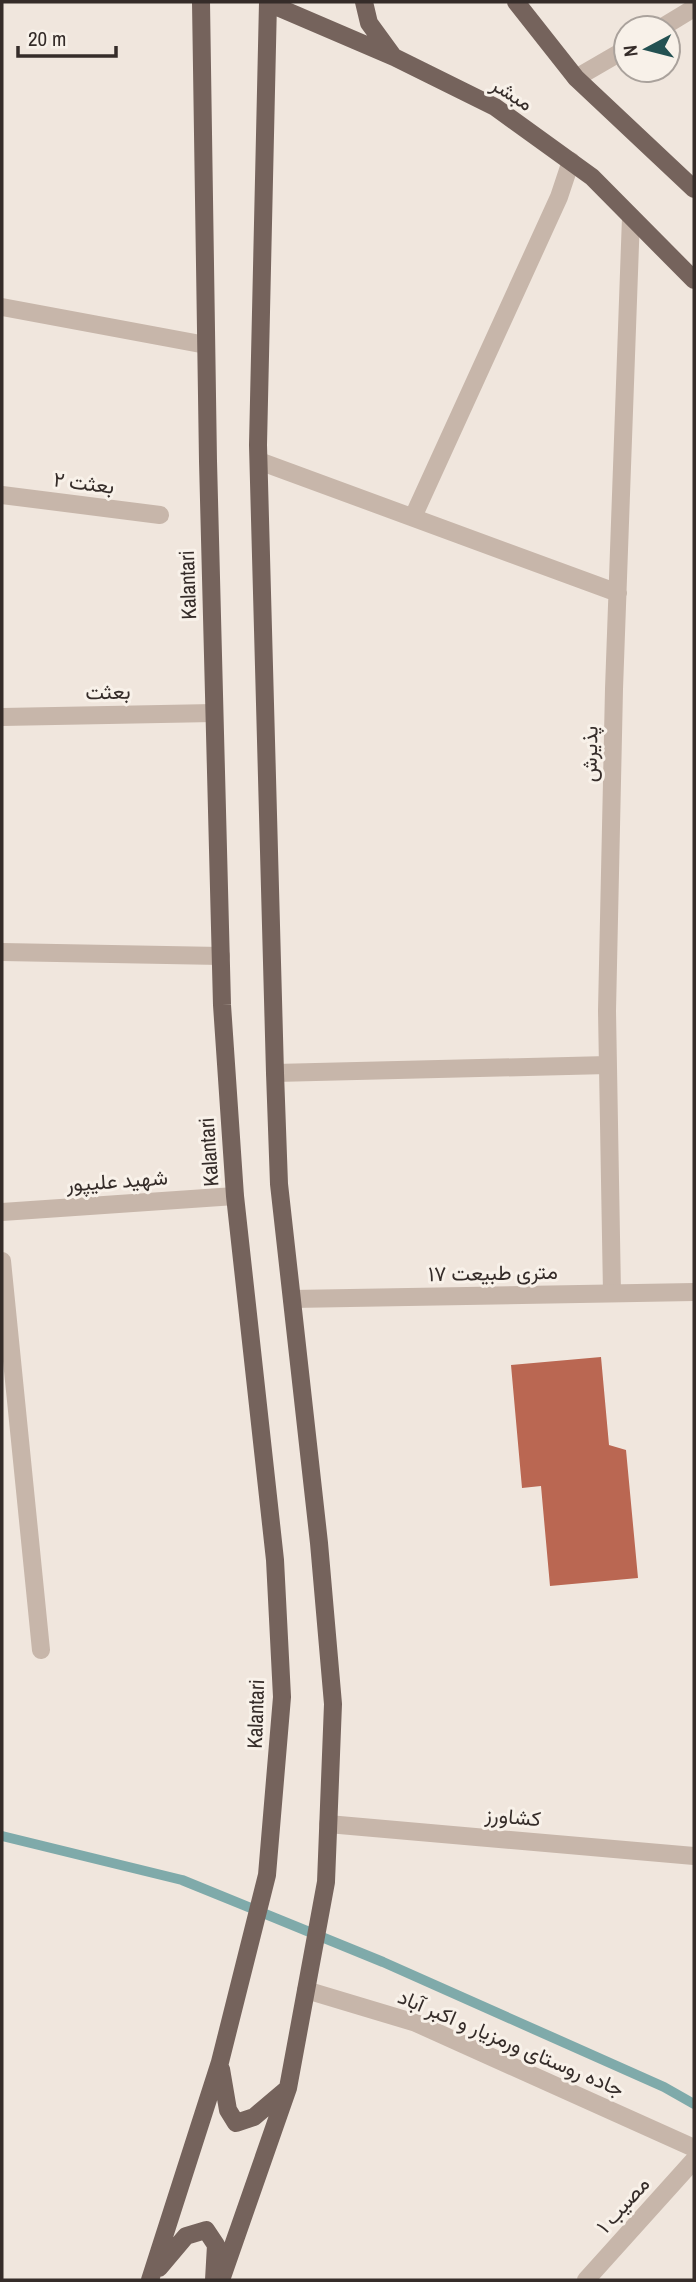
<svg xmlns="http://www.w3.org/2000/svg" width="696" height="2282" viewBox="0 0 696 2282" font-family="'Archivo Narrow',Vazirmatn,sans-serif">
	<style>
		.lines { fill: none; stroke-linecap: round; stroke-linejoin: round }
		.stream { stroke: #7faaaa; stroke-width: 10 }
		.building { fill: #ba6752 }
		.minor { stroke: #c7b6aa; stroke-width: 18 }
		.tertiary { stroke: #c7b6aa; stroke-width: 18 }
		.primary { stroke: #75635c; stroke-width: 18 }
		.labels { text-anchor: middle; stroke-width: 6; stroke-linejoin: round; paint-order: stroke }
		.street-label { font-size: 21px; fill: #352c29; stroke: #f8f1e9 }
	</style>
	<rect width="100%" height="100%" fill="#f0e6dd"/>
	<g class="lines">
		<path class="stream" d="M2 1836 182 1880 383 1962 664 2087 694 2104"/>
	</g>
	<path class="building" d="M601 1357 609 1445 626 1450 638 1578 550 1586 541 1486 522 1488 511 1365Z"/>
	<g class="lines">
		<path class="minor" d="M661 28 694 8
			M576 78 626 49
			M2 307 206 345
			M259 461 618 593
			M2 495 160 515
			M413 517 559 197 571 161
			M2 952 221 956
			M275 1073 608 1065
			M2 1212 235 1196
			M2 1261 41 1650
			M612 1293 607 1011 614 689 631 217
			M586 2280 694 2160"/>
		<path class="tertiary" d="M2 717 214 713
			M292 1299 694 1292
			M328 1824 694 1856
			M306 1990 416 2023 694 2148"/>
		<path class="primary" d="M364 2 369 23 393 56
			M516 2 576 78 694 189
			M268 3 394 57 495 107 592 177 694 280
			M221 2069 228 2110 236 2123 254 2117 287 2089
			M159 2268 186 2236 206 2230 216 2245 214 2280
			M150 2280 220 2062 267 1875 282 1697 275 1560 235 1196 222 1005 208 461 201 2
			M221 2280 288 2088 326 1882 333 1704 319 1543 279 1184 275 1073 258 445 268 2"/>
	</g>
	<g class="labels">
		<g class="street-label">
			<text transform="translate(512 94) rotate(32)" y="7">مبشر</text>
			<text transform="translate(84 483) rotate(7)" y="7">بعثت ۲</text>
			<text transform="translate(188 585) rotate(-92)" y="7">Kalantari</text>
			<text transform="translate(108 692) rotate(-1)" y="7">بعثت</text>
			<text transform="translate(590 754) rotate(-89)" y="7">پذیرش</text>
			<text transform="translate(209 1152) rotate(-94)" y="7">Kalantari</text>
			<text transform="translate(117 1181) rotate(-4)" y="7">شهید علیپور</text>
			<text transform="translate(493 1273) rotate(-1)" y="7">۱۷ متری طبیعت</text>
			<text transform="translate(256 1714) rotate(-88)" y="7">Kalantari</text>
			<text transform="translate(513 1817) rotate(5)" y="7">کشاورز</text>
			<text transform="translate(511 2043) rotate(23)" y="7">جاده روستای ورمزیار و اکبر آباد</text>
			<text transform="translate(623 2205) rotate(-48)" y="7">مصیب ۱</text>
		</g>
	</g>
	<rect width="696" height="2282" fill="none" stroke="#352c29" stroke-width="7"/>
	<g transform="translate(647 49) rotate(263)"><circle r="33" fill="#f8f1e9" stroke="#aaa29c" stroke-width="2"/>
	<path d="M0-5L12 26L0 18L-12 26Z" fill="#235152"/>
	<text y="-10" font-size="19" font-weight="bold" text-anchor="middle" fill="#352c29">N</text>
	</g>
	<path d="M18 46v10h98v-10" fill="none" stroke="#352c29" stroke-width="3.5"/>
	<text x="28" y="46" font-size="21" fill="#352c29" stroke="#f8f1e9" stroke-width="5" paint-order="stroke">20 m</text>
</svg>
